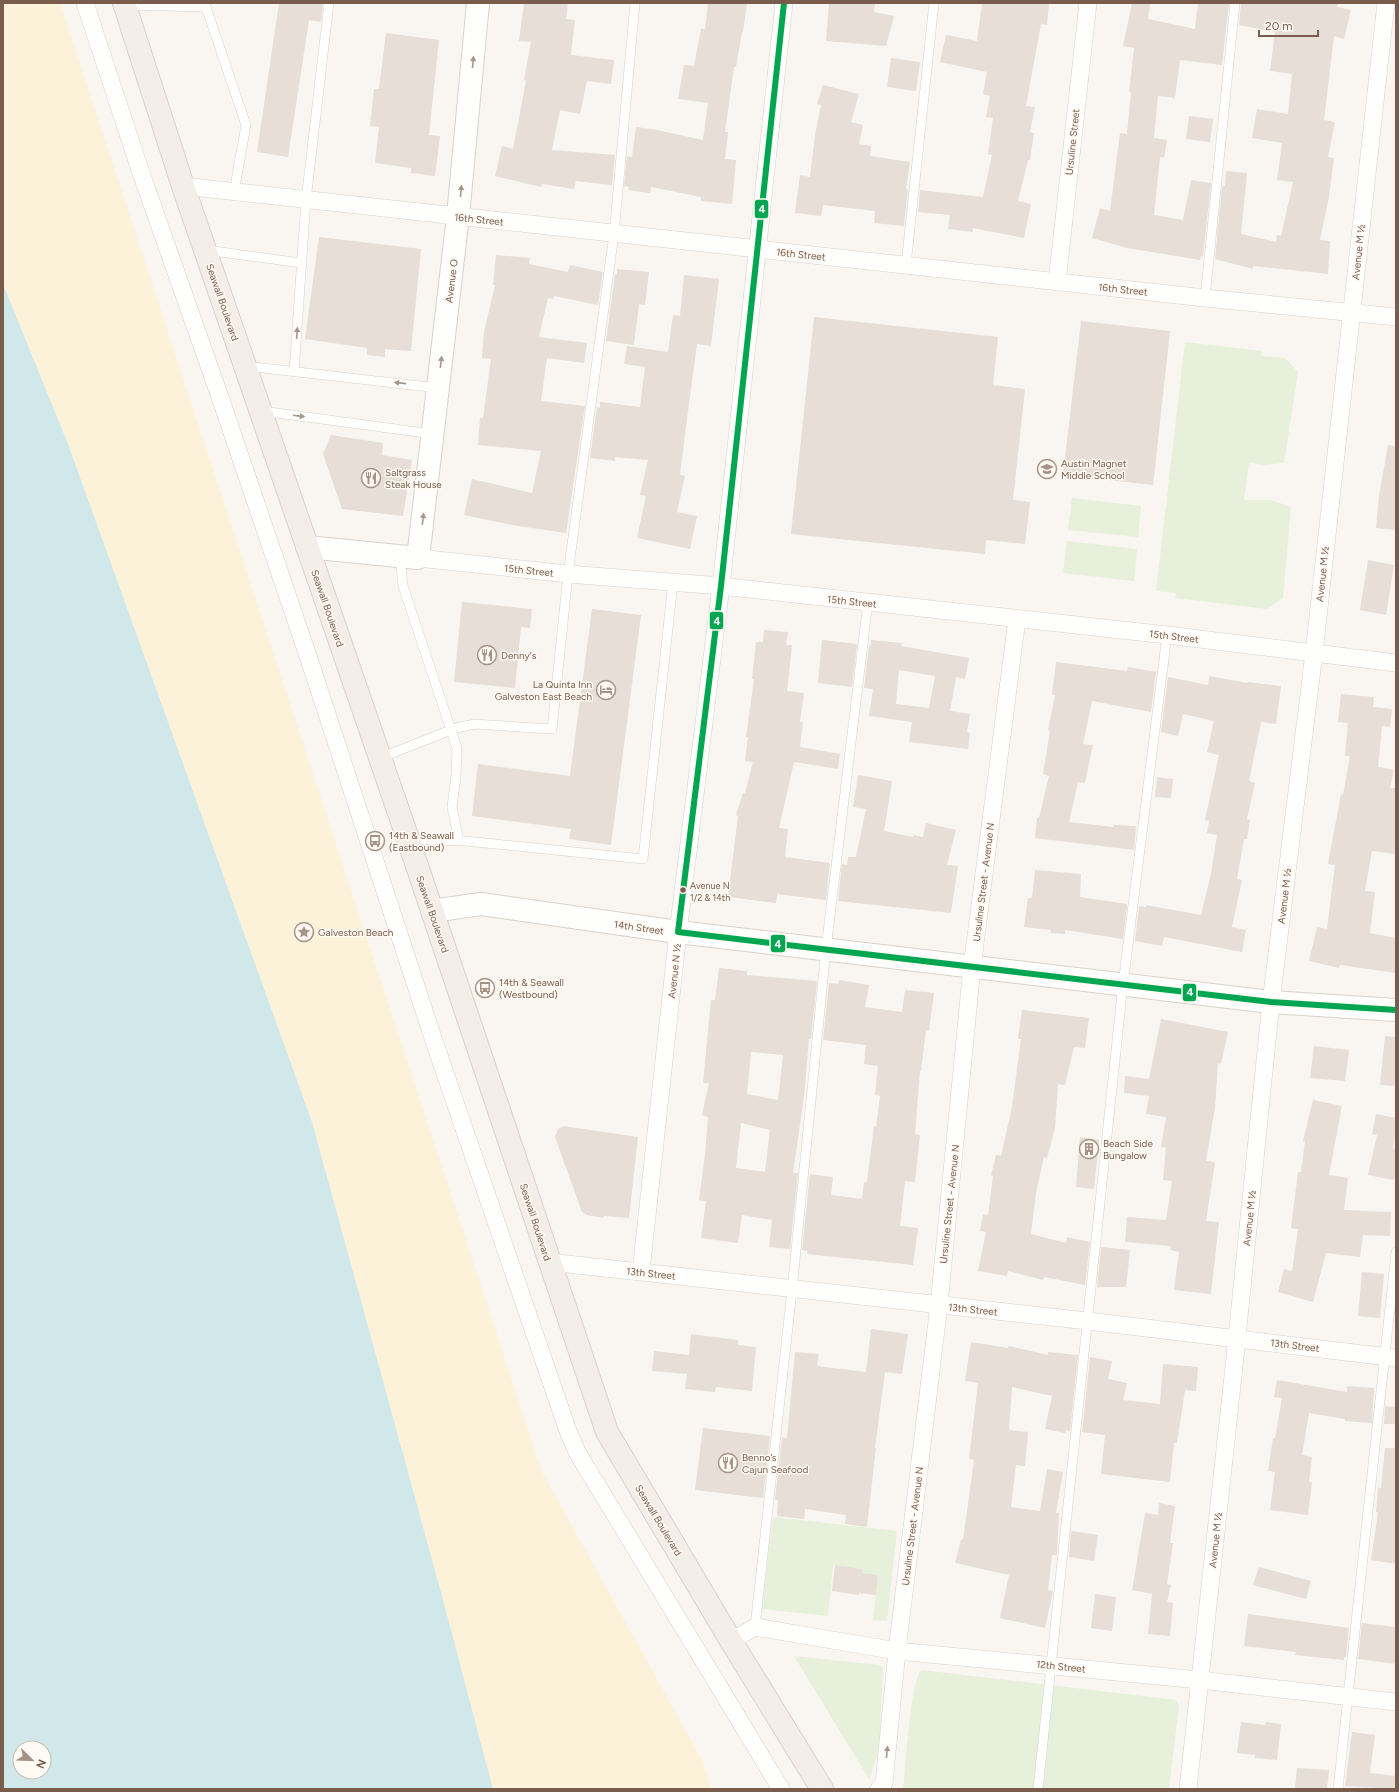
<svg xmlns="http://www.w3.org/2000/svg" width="1399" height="1792" viewBox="0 0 1399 1792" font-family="Figtree,sans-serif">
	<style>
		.green { fill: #e7f0db }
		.sand { fill: #fbf2d9 }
		.water { fill: #d0e8ea; fill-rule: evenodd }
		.building { fill: #e6ded7; fill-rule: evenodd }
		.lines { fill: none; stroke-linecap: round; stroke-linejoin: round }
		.lane-casing { stroke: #d7d1cb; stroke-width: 10 }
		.street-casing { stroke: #d7d1cb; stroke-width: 18 }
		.secondary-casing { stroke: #d9d2cb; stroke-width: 24 }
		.primary-casing { stroke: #dad1cc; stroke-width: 24 }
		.lane { stroke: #fefefd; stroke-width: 9 }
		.street { stroke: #fefefd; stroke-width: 17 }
		.secondary { stroke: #fefefd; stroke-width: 22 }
		.primary { stroke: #f3eee8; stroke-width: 22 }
		.bus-1-casing { stroke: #fffaf3; stroke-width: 9 }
		.bus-1 { stroke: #00a651; stroke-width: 6 }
		.oneway { fill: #a8958b }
		.bus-dot { fill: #7a5c4d; stroke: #fffaf3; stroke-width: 1.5 }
		.labels { text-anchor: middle; stroke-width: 3; stroke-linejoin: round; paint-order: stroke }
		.bus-label { font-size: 9px; fill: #7a5c4d; stroke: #fffaf3; text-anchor: start }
		.street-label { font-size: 10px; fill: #7a5c4d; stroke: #fffaf3 }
		.poi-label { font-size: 10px; fill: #7a5c4d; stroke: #fffaf3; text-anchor: start }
		.line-badge { stroke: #fffaf3; stroke-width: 1.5 }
		.badge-label { font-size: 11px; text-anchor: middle; font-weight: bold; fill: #fff }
	</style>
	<rect width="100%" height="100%" fill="#f9f5f0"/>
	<path class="green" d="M1185 342 1262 351 1261 356 1285 358 1298 372 1284 463 1263 465 1249 462 1244 500H1271L1291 507 1283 598 1267 609 1175 598 1176 593 1156 591Z
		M1072 498 1141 506 1138 537 1068 530Z
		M1067 541 1137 549 1134 581 1063 573Z
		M773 1517 897 1531 887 1621 873 1620 878 1575 862 1573V1569L835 1565 833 1566 828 1616 762 1609Z
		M794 1656 880 1665 883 1669 879 1750 869 1779Z
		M922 1670 1176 1700 1179 1705 1169 1789H903C906 1770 910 1677 922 1670Z"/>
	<path class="sand" d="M3 3H60L542 1472 703 1762 711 1789H493L442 1596 312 1122 68 444 3 284Z"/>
	<path class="water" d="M3 284 68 444 312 1122 442 1596 493 1789H3ZM20 1748H44V1772H20Z"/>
	<path class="building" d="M279 3H323L321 22 309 20 288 157 257 152Z
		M524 3H568L566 19 575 20 571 55 614 60 611 84 587 81 580 114 560 110 552 150 615 155 612 185 576 181 574 189 542 184 541 187 495 176 502 146 513 149 526 81 524 80 531 42 519 41Z
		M708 3H747L743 32H742L736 67H734L725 132H728L725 159 736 160 732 204 701 201V197L651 187 650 193 628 190 629 187 624 186 627 156 632 157 636 127 657 130 703 140 708 103 678 99 684 65 694 66 701 29H705Z
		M829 3H875L874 12 894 16 886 46 826 41Z
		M982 3H1049L1047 25 1041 24 1026 106 1035 107 1030 132 1034 133 1030 160H1028L1018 201 1031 204 1024 238 973 228V232L948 229 950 215 918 212 920 190 983 197 992 155 988 154 993 118 986 117 990 96 983 94 987 72 940 62 946 35 977 41Z
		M1132 3H1150L1148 19 1195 29 1198 3H1229L1222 65 1180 60 1175 98 1158 96 1154 138 1167 140 1164 158 1160 157 1154 215 1183 220 1191 180 1211 183 1203 256H1201L1200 260 1127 248 1092 238 1100 208 1110 211 1120 133 1127 134 1131 92H1129L1134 48 1123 46Z
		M1241 3H1338L1337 7 1351 10 1344 39 1334 36 1324 120 1335 122 1328 157 1334 158 1329 197 1320 240 1330 241 1328 274 1253 266V269L1215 259 1222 186H1225L1226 171 1247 173 1241 234 1276 242 1277 235 1281 236 1293 182 1277 180 1282 143 1252 138 1257 109 1288 114 1292 74 1270 71 1275 32 1239 25Z
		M386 33 439 40 429 135 440 136 435 176 411 173V168L375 163 379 127 370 126 374 89H379Z
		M891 58 920 62 916 91 887 87Z
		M823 85 859 94 851 122 863 125 859 144 871 146 870 156 910 162 906 188 908 189 904 226 874 223 875 211 823 205 821 216 795 213 800 175 810 177 815 135 821 105 817 104Z
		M1189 116 1213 119 1210 142 1186 139Z
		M319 237 421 249 411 351 385 349V357L367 355V348L305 339Z
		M496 255 530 258 529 264 568 272 570 265 603 272 598 305 554 296 553 299 548 298 539 337 587 343 584 363 547 358 541 401 585 406 566 533 512 525 464 515 472 479 532 493 541 451 478 445 480 418H483L491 359 482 358 484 332 495 285H493Z
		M617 269 649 272 645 305 639 304 634 345 606 341 615 274H617Z
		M684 275 719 279 711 346 697 344 686 426 680 475 685 476 677 512 697 516 690 549 637 538 646 496 640 495 648 460 615 457V461L590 458 597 407 600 408V402L640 407 645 367 624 364 627 346 668 352 673 315 680 316Z
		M814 317 998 337 993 385 1025 389 1013 500 1030 502 1025 544 986 540 985 554 791 534Z
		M1081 321 1170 331 1153 485 1063 475Z
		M331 435 383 443 382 455 412 460 403 516 342 509 323 454Z
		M1388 445 1396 446V530L1376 528 1379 496Z
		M1368 560 1394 565 1386 615 1360 610Z
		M462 602 532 609 530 628 521 627 515 688 454 682Z
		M592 609 641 615 611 845 569 839 571 829 472 816 478 764 570 776Z
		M764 630 788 632 786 645H792L787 691 804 693 800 722H803L800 747 840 754 838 769 794 762 779 828 788 829 785 857 830 863 826 900 777 894 776 903 728 897 738 816 736 815 743 793H745L753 762 745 761 748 737H746L754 679H752L756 642H763Z
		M822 640 857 644 852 687 818 683Z
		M871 640 902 643 901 646 969 658 965 679 956 677 950 711 970 714 967 732 970 733 968 749 909 742 912 722 869 716 873 689 864 688 869 645 871 646ZM899 670 935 676 929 708 896 704Z
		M1056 662 1127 671 1128 667 1156 672 1151 712 1092 701 1083 744 1093 745 1089 763 1085 783 1078 782 1069 822 1113 827 1114 825 1136 826 1134 850 1035 838 1037 818H1039L1049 776 1043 774 1050 731 1048 730 1055 695H1052Z
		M1209 676 1247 683V682L1281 686 1276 724 1261 722 1249 781 1255 783 1247 819 1250 820 1247 839H1244L1237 879 1242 880 1232 927 1246 930 1242 952 1164 937 1162 946 1135 941 1139 906 1146 907V905L1201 915 1211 874 1217 835 1207 833 1209 821 1205 820 1219 755 1207 752 1214 721 1183 714 1178 736 1161 732 1168 677 1208 685Z
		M1341 694 1374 697 1373 707 1392 709 1390 727 1382 726 1378 767 1394 770 1390 788H1396V854L1372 851 1365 891 1375 892 1370 933 1396 938V973L1340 965 1339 968 1309 961 1317 927 1327 929 1335 865 1328 864 1341 794 1343 795 1350 756H1345L1348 723 1338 722Z
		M858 775 892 781 884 831 913 837 914 835 923 837 926 823 956 830 947 865 958 866 951 913 838 901 842 864 847 865 848 857H856L866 809 853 807Z
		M1157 777 1173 779 1171 798 1155 797Z
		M1035 870 1081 874 1080 897 1127 904 1123 939 1065 930V934L1051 933V930L1024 927 1028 898H1032Z
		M719 968 747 971V975L817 981 811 1039H809L804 1097 793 1173H798L790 1249 769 1247 772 1220 742 1215 738 1243 701 1238 706 1201 699 1200 705 1155 708 1117 702 1115 709 1083H703L711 1000H715ZM751 1052 783 1055 778 1100 747 1094ZM741 1123 770 1130 765 1172 736 1168Z
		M839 980 869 985 865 1007 902 1012 905 990 934 993 929 1031 926 1030 921 1071H920L915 1134 920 1135 915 1182 905 1181 900 1226 918 1228 913 1265 807 1254V1251L802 1250 810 1174 833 1177 831 1195 862 1199 864 1182H867L874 1126 876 1127 880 1096 875 1095 878 1066 864 1064 866 1045 823 1040 829 983 838 984Z
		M1022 1010 1089 1018 1085 1048 1074 1047 1065 1085 1058 1084 1055 1128 1047 1158 1044 1157 1036 1193 1031 1234 1066 1243 1067 1237 1090 1242 1085 1285 1044 1277 1043 1280 1008 1271 1007 1276 978 1271 986 1232 980 1231 983 1214 988 1215 993 1176 991 1175 996 1155 1001 1156 1012 1107 1021 1039H1018Z
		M1161 1019 1228 1032 1221 1064 1218 1063 1215 1107 1206 1161 1215 1162 1206 1221 1219 1222 1211 1294 1174 1290 1179 1252 1170 1250 1171 1246 1125 1242 1127 1217 1166 1220 1172 1181 1163 1180 1166 1148 1161 1147 1166 1117 1146 1114 1149 1096 1124 1093 1125 1076 1149 1079Z
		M1385 1036 1396 1037V1086L1380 1085Z
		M1314 1046 1349 1050 1345 1081 1310 1078Z
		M1313 1100 1342 1106 1329 1175 1348 1178 1344 1210 1391 1212 1390 1236 1363 1235 1360 1257 1326 1253 1313 1302 1278 1292 1284 1269 1292 1271 1298 1229 1291 1228 1298 1172H1301L1305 1141H1303Z
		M1376 1114 1396 1118V1134L1393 1148 1396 1149V1171L1394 1180 1368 1175 1377 1135 1372 1134Z
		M563 1126 638 1137 629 1218 604 1216 603 1218 587 1215 582 1212 555 1137 558 1129Z
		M1080 1137 1099 1140 1094 1189 1076 1187Z
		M1101 1247 1130 1250 1126 1287H1097Z
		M1362 1272 1384 1274 1380 1318 1358 1316Z
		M871 1329 908 1334 902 1374 885 1372 875 1448H876L867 1527 845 1524 846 1515 805 1509 804 1519 777 1516 778 1500H775L782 1437 787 1438 795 1352 819 1354 817 1366 866 1372Z
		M691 1334 738 1340V1345L756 1347 752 1391 716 1387 715 1392 685 1389 687 1374 652 1371 654 1351 689 1355Z
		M971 1342 1008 1348 1009 1346 1048 1355V1352L1078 1355 1070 1431 1066 1430 1065 1433 1045 1429 1052 1396 1012 1387 1009 1430 1028 1432 1025 1466 1016 1465 1011 1507 1040 1511 1047 1469 1063 1472 1056 1513H1059L1057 1555H1052L1048 1590 1053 1591 1045 1628 1000 1618 1009 1575 955 1563 961 1539 963 1540 974 1460 969 1459 978 1383 965 1381Z
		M1090 1357 1112 1361 1108 1379 1127 1383 1123 1400 1160 1404 1163 1364 1198 1367 1196 1391 1185 1390 1177 1443H1174L1170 1482 1101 1474 1105 1435 1082 1432Z
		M1277 1380 1347 1392V1386L1374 1388 1372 1423 1345 1421V1419L1309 1413 1302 1455 1312 1457 1309 1482H1312L1308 1515 1270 1510 1275 1472 1268 1471 1273 1438H1275L1282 1398 1274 1397Z
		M1385 1406 1396 1407V1424H1384Z
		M703 1428 770 1436 763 1498 695 1490Z
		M1385 1448H1396V1564L1371 1560 1378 1512H1376L1378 1488H1381Z
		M1159 1503 1175 1506 1170 1543H1173L1167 1584 1171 1585 1167 1602 1173 1603 1170 1636 1148 1634 1152 1594 1132 1590 1145 1513 1158 1515Z
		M1071 1531 1098 1535 1094 1561 1069 1557Z
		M835 1565 862 1569V1573L878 1575 876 1595 859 1593V1595L832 1591Z
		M1259 1567 1311 1581 1306 1599 1253 1585Z
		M1095 1594 1116 1597 1112 1631 1091 1628Z
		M1248 1614 1349 1628 1346 1657H1344V1660L1295 1655 1296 1652 1244 1646Z
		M1362 1623 1396 1627V1664L1358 1659Z
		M1241 1722 1265 1725 1266 1722 1281 1724 1277 1760 1255 1758V1755L1237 1753Z
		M1352 1732 1375 1735 1370 1773 1396 1776V1789L1345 1786Z
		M1297 1768 1329 1770 1327 1789H1295Z"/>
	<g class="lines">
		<g class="lane-casing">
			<path id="lane" d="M125 5 206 7 246 125 234 192
				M206 250 301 263
				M906 265 934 3
				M1205 298 1235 3
				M245 366 438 388
				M294 372 306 200 329 3
				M262 411 433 434
				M400 556 403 586 457 748 456 776 452 807 459 841
				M380 758 456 728 475 724 552 729 568 574 614 234 635 3
				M408 839 465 841 643 859 673 582
				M755 1627 792 1290 826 949 868 602
				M1038 1789 1123 984 1167 635
				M1338 1789 1396 1252"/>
		</g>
		<g class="street-casing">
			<path id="street" d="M85 3 140 170 220 397 309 659 435 1044 568 1431 577 1452 781 1789
				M183 186 1205 298 1396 317
				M1057 282 1088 3
				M418 558 568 574 721 586 1167 635 1396 663
				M549 1262 1088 1321 1396 1358
				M641 1271 678 932 721 586 784 3
				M731 1641 755 1627 897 1651 1200 1680 1396 1702
				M879 1789 884 1783 897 1651 939 1305 972 967 1017 619
				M1188 1789 1233 1376 1271 1002 1314 653 1386 3"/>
		</g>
		<g class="secondary-casing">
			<path id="secondary" d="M307 547 418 558 458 216 478 3
				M432 911 481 904 678 932 1271 1002 1396 1010"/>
		</g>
		<g class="primary-casing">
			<path id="primary" d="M124 3 183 186 408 839 607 1432 731 1641 822 1789"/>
		</g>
		<use href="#lane" class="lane"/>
		<use href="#street" class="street"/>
		<use href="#secondary" class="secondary"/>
		<use href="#primary" class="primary"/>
		<g class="bus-1-casing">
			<path id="bus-1" d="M784 3 721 586 678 932 1271 1002 1396 1010"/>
		</g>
		<use href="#bus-1" class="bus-1"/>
	</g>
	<defs><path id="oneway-solid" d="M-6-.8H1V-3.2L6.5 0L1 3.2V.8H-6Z"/></defs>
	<g class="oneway">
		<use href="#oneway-solid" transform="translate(473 62) rotate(-85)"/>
		<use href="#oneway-solid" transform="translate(461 191) rotate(-85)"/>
		<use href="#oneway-solid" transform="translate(297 333) rotate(-86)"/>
		<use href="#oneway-solid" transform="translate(441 362) rotate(-83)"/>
		<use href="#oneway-solid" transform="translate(400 383) rotate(-174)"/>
		<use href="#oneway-solid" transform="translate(299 416) rotate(7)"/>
		<use href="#oneway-solid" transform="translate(423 519) rotate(-83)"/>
		<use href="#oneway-solid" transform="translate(887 1752) rotate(-84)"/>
	</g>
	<defs>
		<g id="school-ring" transform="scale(1)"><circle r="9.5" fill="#fffaf3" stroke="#a69286" stroke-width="1.5"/><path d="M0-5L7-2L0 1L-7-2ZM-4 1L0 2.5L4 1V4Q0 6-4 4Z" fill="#a69286"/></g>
		<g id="restaurant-ring" transform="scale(1)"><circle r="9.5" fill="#fffaf3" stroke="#a69286" stroke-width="1.5"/><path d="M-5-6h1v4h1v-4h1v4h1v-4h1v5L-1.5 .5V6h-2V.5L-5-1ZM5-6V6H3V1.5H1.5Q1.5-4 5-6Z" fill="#a69286"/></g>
		<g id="hotel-ring" transform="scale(1)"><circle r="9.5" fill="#fffaf3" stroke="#a69286" stroke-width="1.5"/><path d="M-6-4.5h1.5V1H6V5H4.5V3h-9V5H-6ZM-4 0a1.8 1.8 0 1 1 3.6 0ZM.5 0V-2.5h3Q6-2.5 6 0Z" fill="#a69286"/></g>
		<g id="bus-ring" transform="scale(1)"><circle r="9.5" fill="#fffaf3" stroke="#a69286" stroke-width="1.5"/><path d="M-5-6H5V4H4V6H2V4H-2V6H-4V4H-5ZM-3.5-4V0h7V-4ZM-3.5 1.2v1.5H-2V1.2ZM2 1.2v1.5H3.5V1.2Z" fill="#a69286"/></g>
		<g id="sight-ring" transform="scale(1)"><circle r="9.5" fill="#fffaf3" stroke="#a69286" stroke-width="1.5"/><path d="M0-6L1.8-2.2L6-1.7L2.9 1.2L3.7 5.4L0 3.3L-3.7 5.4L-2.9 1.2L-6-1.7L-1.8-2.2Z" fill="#a69286"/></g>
		<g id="building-ring" transform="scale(1)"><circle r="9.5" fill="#fffaf3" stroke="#a69286" stroke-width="1.5"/><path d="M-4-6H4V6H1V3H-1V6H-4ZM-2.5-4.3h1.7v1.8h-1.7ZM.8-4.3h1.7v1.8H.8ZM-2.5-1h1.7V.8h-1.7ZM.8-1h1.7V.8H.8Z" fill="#a69286"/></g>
	</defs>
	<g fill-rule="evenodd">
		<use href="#school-ring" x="1047" y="469"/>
		<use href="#restaurant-ring" x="371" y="478"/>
		<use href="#restaurant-ring" x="487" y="655"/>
		<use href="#hotel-ring" x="606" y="690"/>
		<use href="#bus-ring" x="375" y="841"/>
		<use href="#sight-ring" x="304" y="932"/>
		<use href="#bus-ring" x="485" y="988"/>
		<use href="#building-ring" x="1089" y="1149"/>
		<use href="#restaurant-ring" x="728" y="1463"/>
	</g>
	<circle class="bus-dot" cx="683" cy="890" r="3.5"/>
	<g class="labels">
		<g class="bus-label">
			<text x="690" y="889">Avenue N<tspan x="690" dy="12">1/2 &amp; 14th</tspan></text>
		</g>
		<g class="street-label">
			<text transform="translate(1072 142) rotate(-84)" y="4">Ursuline Street</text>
			<text transform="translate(479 219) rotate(6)" y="4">16th Street</text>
			<text transform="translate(1358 252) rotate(-84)" y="4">Avenue M ½</text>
			<text transform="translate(801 254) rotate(6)" y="4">16th Street</text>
			<text transform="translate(451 281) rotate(-83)" y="4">Avenue O</text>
			<text transform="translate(1123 289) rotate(6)" y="4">16th Street</text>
			<text transform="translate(223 302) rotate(71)" y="4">Seawall Boulevard</text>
			<text transform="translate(529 570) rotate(6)" y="4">15th Street</text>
			<text transform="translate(1322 574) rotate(-84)" y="4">Avenue M ½</text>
			<text transform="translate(852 601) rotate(6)" y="4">15th Street</text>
			<text transform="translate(328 608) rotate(71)" y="4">Seawall Boulevard</text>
			<text transform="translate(1174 636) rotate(7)" y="4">15th Street</text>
			<text transform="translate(983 882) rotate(-83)" y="4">Ursuline Street - Avenue N</text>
			<text transform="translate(1284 896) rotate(-83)" y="4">Avenue M ½</text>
			<text transform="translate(433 914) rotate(71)" y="4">Seawall Boulevard</text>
			<text transform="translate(639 927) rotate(8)" y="4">14th Street</text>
			<text transform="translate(674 971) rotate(-84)" y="4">Avenue N ½</text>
			<text transform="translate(949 1204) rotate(-84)" y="4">Ursuline Street - Avenue N</text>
			<text transform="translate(1249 1218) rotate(-84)" y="4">Avenue M ½</text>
			<text transform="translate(536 1222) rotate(72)" y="4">Seawall Boulevard</text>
			<text transform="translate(651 1273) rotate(6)" y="4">13th Street</text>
			<text transform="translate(973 1309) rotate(6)" y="4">13th Street</text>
			<text transform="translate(1295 1345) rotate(7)" y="4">13th Street</text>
			<text transform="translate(659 1520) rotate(59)" y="4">Seawall Boulevard</text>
			<text transform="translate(912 1526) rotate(-83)" y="4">Ursuline Street - Avenue N</text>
			<text transform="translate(1215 1540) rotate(-84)" y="4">Avenue M ½</text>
			<text transform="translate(1061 1666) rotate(6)" y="4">12th Street</text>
		</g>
		<g class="poi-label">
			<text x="1061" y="467">Austin Magnet<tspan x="1061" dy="12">Middle School</tspan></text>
			<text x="385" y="476">Saltgrass<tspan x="385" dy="12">Steak House</tspan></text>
			<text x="501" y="659">Denny's</text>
			<text x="592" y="688" text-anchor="end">La Quinta Inn<tspan x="592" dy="12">Galveston East Beach</tspan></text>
			<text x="389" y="839">14th &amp; Seawall<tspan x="389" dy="12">(Eastbound)</tspan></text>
			<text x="318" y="936">Galveston Beach</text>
			<text x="499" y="986">14th &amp; Seawall<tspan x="499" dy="12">(Westbound)</tspan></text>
			<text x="1103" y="1147">Beach Side<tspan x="1103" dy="12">Bungalow</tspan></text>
			<text x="742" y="1461">Benno’s<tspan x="742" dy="12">Cajun Seafood</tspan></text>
		</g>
	</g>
	<g class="line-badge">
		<rect x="754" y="199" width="15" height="20" rx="4" fill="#00a651"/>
		<rect x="709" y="611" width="15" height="19" rx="4" fill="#00a651"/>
		<rect x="770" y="934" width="16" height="19" rx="4" fill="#00a651"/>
		<rect x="1182" y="983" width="15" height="19" rx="4" fill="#00a651"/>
	</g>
	<g class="badge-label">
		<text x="762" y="213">4</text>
		<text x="717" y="625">4</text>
		<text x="778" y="948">4</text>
		<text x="1190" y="996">4</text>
	</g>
	<rect width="1399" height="1792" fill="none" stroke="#7a5c4d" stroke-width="8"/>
	<g transform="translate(32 1760) rotate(113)"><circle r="19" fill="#fffaf3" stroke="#cabbb1"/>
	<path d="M0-3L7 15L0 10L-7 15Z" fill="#a69286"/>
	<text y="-6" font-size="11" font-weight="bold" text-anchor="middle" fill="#7a5c4d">N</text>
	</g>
	<path d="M1259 30v6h59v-6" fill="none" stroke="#7a5c4d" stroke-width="2"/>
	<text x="1265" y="30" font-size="12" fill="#7a5c4d" stroke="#fffaf3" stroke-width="3" paint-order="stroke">20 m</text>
</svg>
